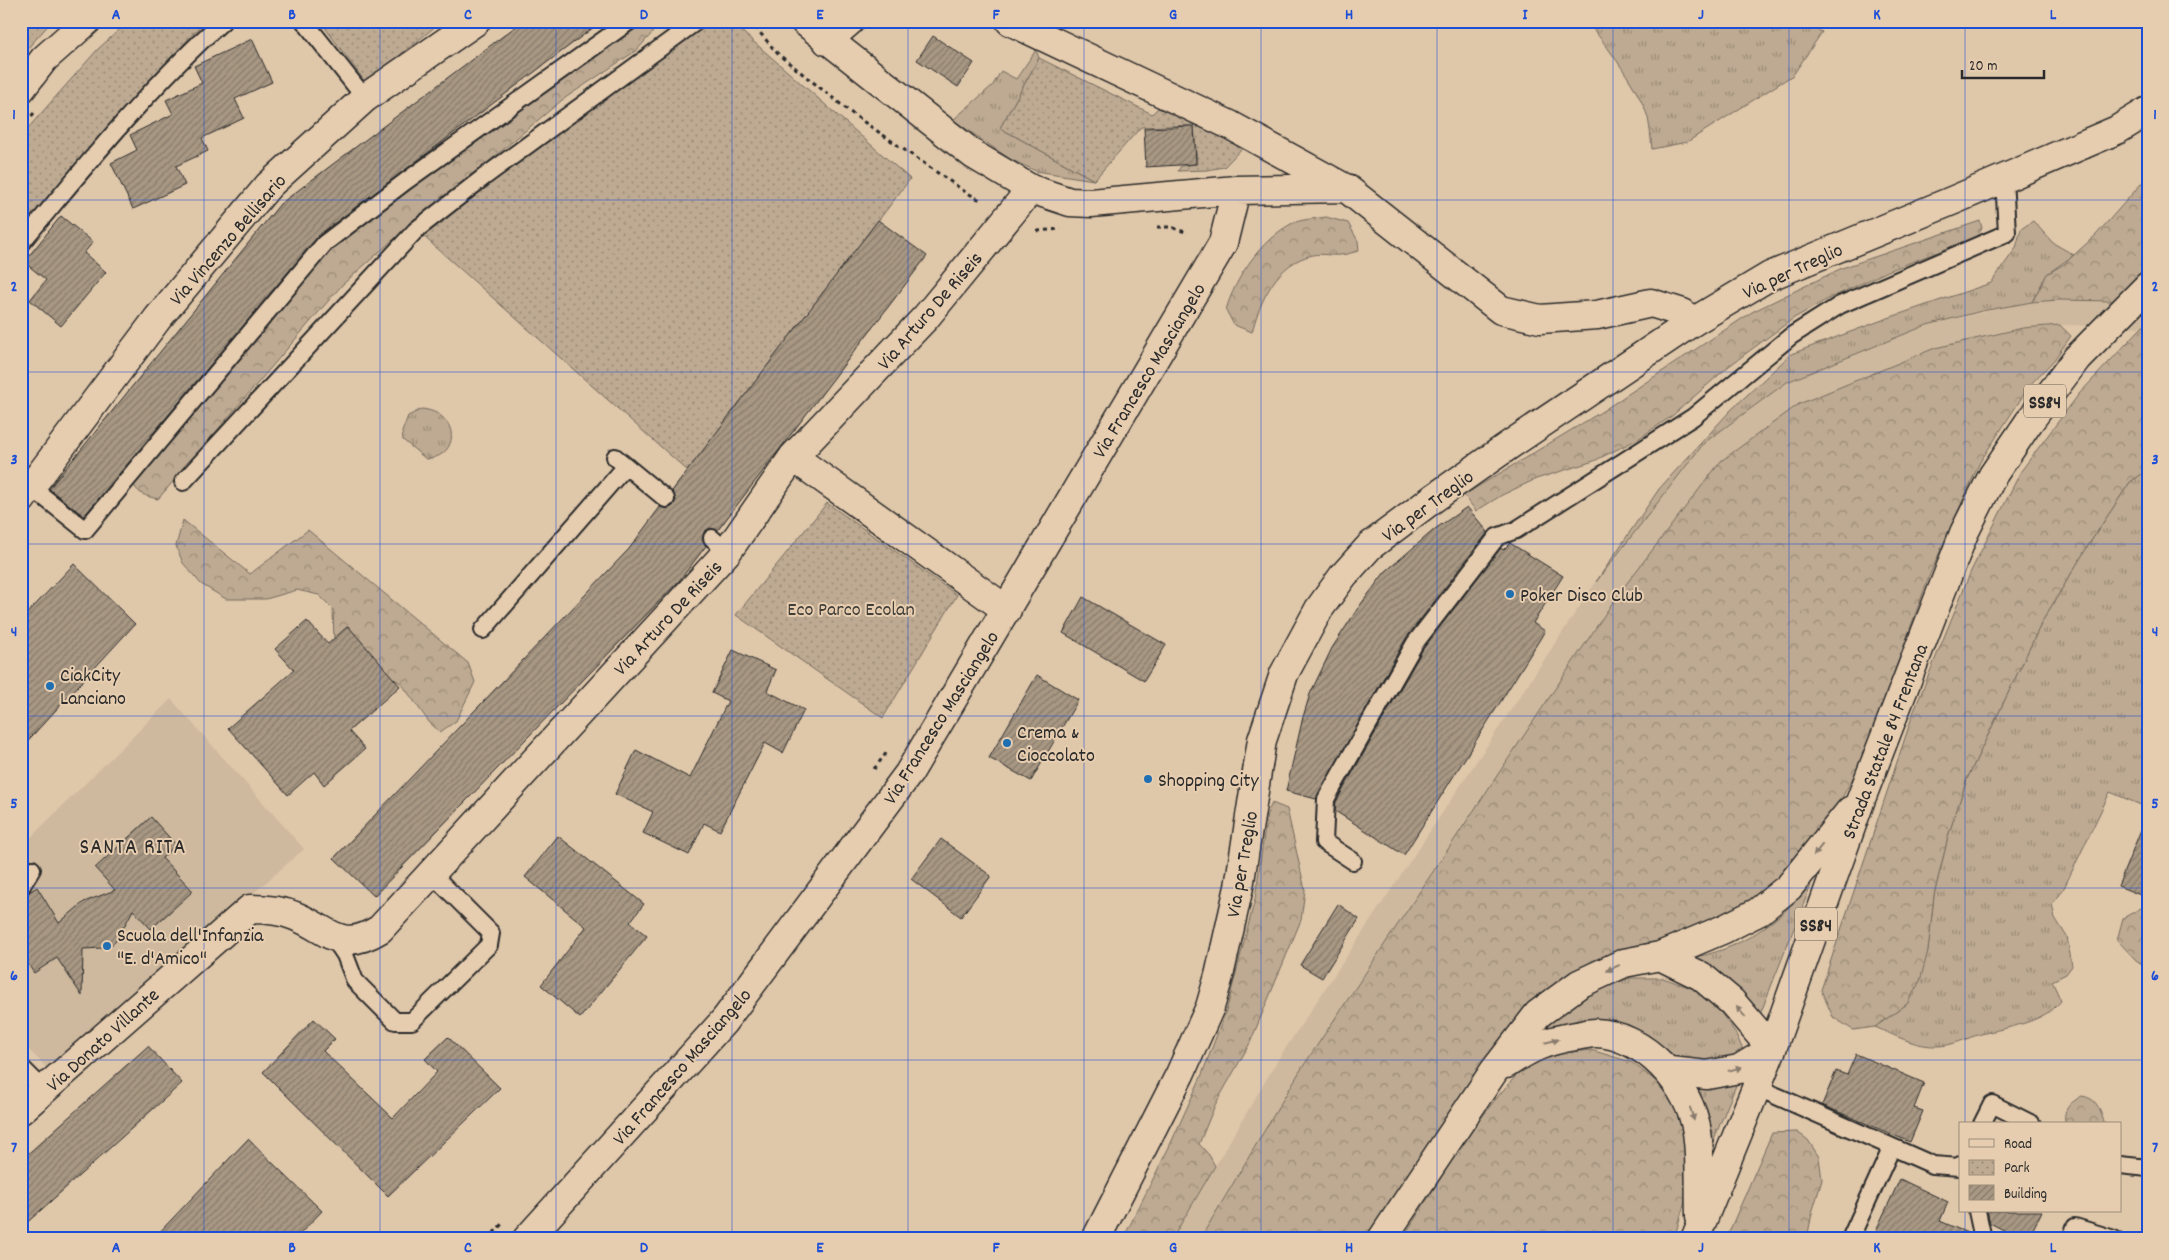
<svg xmlns="http://www.w3.org/2000/svg" width="2169" height="1260" viewBox="0 0 2169 1260" font-family="Dekko,sans-serif">
	<style>
		.built { fill: #ceb99e }
		.grass { fill: url(#grass-tufts); stroke: #746a5e }
		.forest { fill: url(#forest-crowns); stroke: #746a5e }
		.park { fill: url(#park-dots); stroke: #746a5e }
		.building { fill: url(#building-hatch); stroke: #2b2b2b }
		.lines { fill: none; stroke-linecap: round; stroke-linejoin: round }
		.service-casing { stroke: #2b2b2b; stroke-width: 20 }
		.minor-casing { stroke: #2b2b2b; stroke-width: 31 }
		.secondary-casing { stroke: #2b2b2b; stroke-width: 31 }
		.primary-casing { stroke: #2b2b2b; stroke-width: 31 }
		.path { stroke: #2b2b2b; stroke-width: 3; stroke-dasharray: 4 4; stroke-linecap: butt }
		.service { stroke: #e7cdaf; stroke-width: 16 }
		.minor { stroke: #e7cdaf; stroke-width: 28 }
		.secondary { stroke: #e7cdaf; stroke-width: 28 }
		.primary { stroke: #e7cdaf; stroke-width: 28 }
		.oneway { fill: #897c6d }
		.grid { fill: none; stroke: #1d4ed8; stroke-width: 1; stroke-opacity: 0.55 }
		.poi-dot { fill: #1f6fb2; stroke: #e7cdaf; stroke-width: 2 }
		.labels { text-anchor: middle; stroke-width: 4; stroke-linejoin: round; paint-order: stroke }
		.shield { fill: #e7cdaf; stroke: #635c53; stroke-width: 1 }
		.shield-label { font-size: 19px; font-weight: bold; fill: #2b2b2b }
		.street-label { font-size: 20px; fill: #2b2b2b; stroke: #e7cdaf }
		.poi-label { font-size: 20px; fill: #2b2b2b; stroke: #e7cdaf; text-anchor: start }
		.park-label { font-size: 20px; fill: #413e3a; stroke: #e7cdaf }
		.quarter-label { font-size: 22px; letter-spacing: 1px; fill: #2b2b2b; stroke: #e7cdaf }
		.neatline { fill: none; stroke: #1d4ed8; stroke-width: 2 }
		.grid-label { font-size: 16px; text-anchor: middle; font-weight: bold; fill: #1d4ed8 }
	</style>
	<defs>
		<pattern id="grass-tufts" width="24" height="20" patternUnits="userSpaceOnUse" patternTransform="scale(1.25)"><rect width="24" height="20" fill="#beaa92"/><path d="M3 7l-1-3M5 7V3M7 7l1-3M15 17l-1-3M17 17v-4M19 17l1-3" fill="none" stroke="#9b8b77"/></pattern>
		<pattern id="forest-crowns" width="20" height="18" patternUnits="userSpaceOnUse" patternTransform="scale(1.25)"><rect width="20" height="18" fill="#beaa92"/><path d="M2 6a3 3 0 1 1 6 0M12 15a3 3 0 1 1 6 0" fill="none" stroke="#9b8b77"/></pattern>
		<pattern id="park-dots" width="8" height="8" patternUnits="userSpaceOnUse" patternTransform="scale(1.25)"><rect width="8" height="8" fill="#beaa92"/><path d="M2 2h.1M6 6h.1" fill="none" stroke="#9b8b77" stroke-width="1.8" stroke-linecap="round"/></pattern>
		<pattern id="building-hatch" width="6" height="6" patternUnits="userSpaceOnUse" patternTransform="scale(1.25)"><rect width="6" height="6" fill="#a79783"/><path d="M-1 1l2-2M0 6l6-6M5 7l2-2" fill="none" stroke="#887b6b"/></pattern>
	</defs>
	<rect width="100%" height="100%" fill="#dfc7aa"/>
	<filter id="ink" filterUnits="userSpaceOnUse"><feTurbulence type="fractalNoise" baseFrequency=".02" numOctaves="2"/><feDisplacementMap in="SourceGraphic" scale="10" xChannelSelector="R" yChannelSelector="G"/><feConvolveMatrix kernelMatrix="1 2 1 2 8 2 1 2 1" color-interpolation-filters="sRGB"/></filter>
	<g filter="url(#ink)">
		<path class="built" d="M2058 300 2148 302V327L2060 325 2023 328 1987 335 1617 596 1300 1071 1200 1239H1172L1279 1058 1596 582 1704 443 1787 382 1927 325 2020 304Z
			M171 699 304 849 50 1071 21 1042V847Z"/>
		<path class="grass" d="M1586 21H1799L1822 32 1793 75 1687 142 1652 149C1651 139 1650 128 1648 118 1641 92 1605 42 1586 21Z
			M1036 50 1039 58 1000 128 1094 180 1036 171 1010 159 953 120 993 85 1001 71 1016 79Z
			M2033 221 2053 243 2074 255 2047 274 2032 302 1982 311 1927 325 1787 382 1704 443 1596 582 1659 489 1730 411 1791 354 1888 318 1991 283 2016 248 2021 229Z
			M422 409C460 413 461 457 426 459L403 440 402 432 408 416Z
			M2148 470V808L2110 792 2062 892 2052 904 2055 918 2067 937 2072 966 2066 974 2052 981 2061 1001C2043 1023 2008 1027 1981 1034 1966 1038 1953 1046 1937 1046 1916 1047 1894 1035 1875 1027L1907 1004 1928 951 1934 895 1949 833 1967 779 2043 620 2089 544 2130 482Z
			M1811 885 1759 1017 1689 958C1740 951 1777 922 1811 885Z
			M1631 978H1663L1694 989 1718 1009 1735 1032 1747 1059 1712 1067 1535 1035 1545 1024 1598 988Z
			M1737 1083 1707 1156V1120L1698 1090Z"/>
		<path class="forest" d="M633 21H644L653 32 637 50 562 100 475 173 422 235 410 225 342 285 158 499C145 496 137 494 132 481L198 399 342 237Z
			M2148 176V267L2116 301 2058 300 2032 302 2047 274 2064 264 2096 235Z
			M1326 217 1348 223 1358 241 1359 251C1353 252 1346 255 1340 255 1331 256 1322 253 1313 255 1277 262 1260 301 1252 332L1234 325 1226 310C1235 278 1261 240 1291 224 1300 219 1315 219 1326 217Z
			M1980 221 1982 228 1975 239 1959 248 1935 253 1888 271 1826 300 1794 318 1729 366 1672 416 1638 439 1594 461 1536 479 1502 495 1476 511 1464 495 1601 412 1752 312 1842 268Z
			M2060 325 2071 336 2054 360 2030 385 1980 462 1930 574 1861 763 1821 836 1751 911 1549 998 1376 1239H1200L1300 1071 1617 596 1721 461 1799 404 1935 348 2023 328Z
			M2143 326 2148 327V470L2130 482 2089 544 2043 620 1967 779 1949 833 1934 895 1928 951 1920 981 1907 1004 1875 1027 1853 1030 1833 1017 1821 990 1914 711 1971 571 2021 471 2079 394Z
			M183 520 250 574 308 530 468 663 475 682 456 721 440 732 429 722 401 683 378 670 334 641 333 609 319 595 297 590 266 599H226L201 584 183 563 176 546Z
			M1272 803 1287 809 1305 890 1301 920 1250 1043 1215 1105 1199 1144 1209 1155 1215 1166 1172 1239H1123L1170 1145 1201 1077 1227 1008 1255 899 1267 814Z
			M2143 907H2148V968L2136 960 2117 940 2123 918Z
			M1591 1050 1631 1062 1669 1091 1684 1130 1687 1194 1674 1239H1402C1428 1200 1502 1071 1542 1057 1556 1052 1576 1052 1591 1050Z
			M2082 1096C2099 1099 2099 1110 2105 1124H2066C2061 1110 2071 1102 2082 1096Z
			M1797 1132 1808 1140 1819 1157 1822 1180 1812 1213 1807 1239H1726L1772 1133Z"/>
		<path class="park" d="M21 21H52L21 56Z
			M129 21H207L191 36 53 192 21 233V136L98 49Z
			M320 21H442L366 83Z
			M708 21H730L910 179 688 471 422 235 480 187Z
			M1039 58 1152 114 1158 108 1245 145 1224 167 1207 170 1178 171 1181 166 1197 164 1194 125 1141 127 1094 180 1000 128Z
			M827 503 957 595 883 718 736 615Z"/>
		<path class="building" d="M523 21H602L319 235 84 516 49 489 280 204Z
			M933 36 974 63 958 87 917 60Z
			M252 39 272 82 235 99 244 118 202 138 208 151 176 166 185 185 133 209 111 163 137 150 130 135 173 114 166 100 202 83 194 66Z
			M1194 126 1196 164 1146 167 1144 128Z
			M61 216 93 242 84 253 106 272 61 326 30 300 46 280 24 262Z
			M878 220 927 256 718 530 710 528 704 532 702 540 706 546 679 581 374 896 334 858 629 549 660 507 669 508 673 506 676 500 672 491Z
			M1467 507 1488 532 1406 638 1316 799 1286 791 1303 717 1310 694 1332 648 1358 608 1385 572 1435 529Z
			M1510 543 1563 576 1533 623 1545 631 1404 855 1335 811 1336 802 1423 649 1501 548 1503 550Z
			M74 564 135 624 21 748V620Z
			M1083 597 1166 645 1144 681 1063 633Z
			M307 621 328 644 348 626 400 686 349 731 365 749 324 785 314 772 288 795 228 728 294 670 275 649Z
			M733 650 776 670 767 691 804 710 783 753 765 743 720 831 704 823 689 855 643 833 653 812 615 794 636 750 690 778 728 701 712 693Z
			M1037 675 1078 700 1031 781 989 758Z
			M2147 815H2148V898L2118 886Z
			M151 817 176 845 162 858 193 891 151 929 133 910 117 940 110 946 102 948 83 949 82 996 57 958 34 973 21 954V897L37 887 59 923 84 902 115 890 95 868Z
			M558 836 644 904 630 922 647 936 580 1018 541 985 586 927 525 877Z
			M941 839 991 876 961 917 911 879Z
			M1338 904 1359 919 1322 978 1300 965Z
			M314 1019 335 1039 323 1051 393 1118 437 1072 425 1059 448 1037 500 1088 388 1196 263 1072Z
			M148 1046 182 1083 21 1228V1160Z
			M1856 1054 1924 1083 1914 1108 1923 1111 1910 1142 1822 1105 1836 1071 1847 1075Z
			M248 1139 322 1211 295 1239H153Z
			M1900 1179 1948 1202 1940 1221 1972 1235 1973 1239H1872Z
			M1987 1211H2042L2028 1239H2021L1990 1223Z"/>
		<g class="lines">
			<g class="service-casing">
				<path id="service" d="M304 21 365 98
					M21 243C85 167 148 88 223 21
					M615 457 666 499
					M25 482 85 530 325 243 406 181 630 21
					M183 482 416 230 484 177 697 21
					M712 538 727 552
					M483 630 626 466
					M1353 861 1324 842 1326 799 1415 643 1497 537 1516 530 1693 417 1791 336 1840 305 2007 233 2004 178
					M21 887 32 869
					M333 937 345 955 355 981 395 1021H412L489 945 491 933 431 873
					M21 1067 44 1090
					M1756 1087 1933 1165 1959 1167 1960 1165
					M1982 1124 1992 1104 2032 1124
					M2120 1165 2148 1168
					M1977 1211 1983 1239
					M1850 1239 1892 1147
					M2071 1239 2075 1227 2114 1239"/>
			</g>
			<g class="minor-casing">
				<path id="minor" d="M804 21 974 155 1031 189 1070 202 1091 203 1236 190 1346 188 1501 310 1540 319 1597 315 1651 303 1683 313 1691 323
					M1010 21 1230 125 1345 188
					M827 41 850 21
					M21 89 44 59 87 21
					M793 457 1007 610
					M21 500 158 318 269 185 365 98 476 21
					M21 1110 250 909C266 909 280 910 295 916 330 930 340 954 380 929L727 552 793 457 926 317 1031 189
					M527 1239 724 1021 909 773 1223 243 1236 190"/>
			</g>
			<g class="secondary-casing">
				<path id="secondary" d="M1096 1239 1180 1074 1210 1007 1219 976 1239 887 1262 740 1284 674 1319 609 1343 576 1370 546 1434 498 1508 446 1691 323 1770 276 1954 200 2117 130 2148 111"/>
			</g>
			<g class="primary-casing">
				<path id="primary" d="M1660 956 1701 976 1732 1002 1772 1049
					M1506 1064C1532 1047 1545 1041 1576 1036 1582 1035 1589 1033 1595 1033 1644 1034 1690 1085 1697 1132 1701 1159 1699 1188 1700 1216
					M1670 1071 1707 1075 1739 1069 1772 1049
					M1382 1239 1494 1071 1538 1014 1579 984 1624 963 1660 956 1724 929 1758 912 1789 887 1850 811
					M1695 1239 1772 1049 1861 799 1964 533 1993 475 2029 422 2077 358 2148 286"/>
			</g>
			<path class="path" d="M750 21 778 54 854 115 964 191 982 201
				M21 128 34 113
				M1157 227H1171L1188 233
				M1037 231 1061 229
				M874 769 887 752
				M488 1239 502 1224"/>
			<use href="#service" class="service"/>
			<use href="#minor" class="minor"/>
			<use href="#secondary" class="secondary"/>
			<use href="#primary" class="primary"/>
		</g>
		<defs><path id="oneway-solid" d="M-6-.8H1V-3.2L6.5 0L1 3.2V.8H-6Z" transform="scale(1.25)"/></defs>
		<g class="oneway">
			<use href="#oneway-solid" transform="translate(1818 850) rotate(128)"/>
			<use href="#oneway-solid" transform="translate(1613 968) rotate(155)"/>
			<use href="#oneway-solid" transform="translate(1741 1012) rotate(-130)"/>
			<use href="#oneway-solid" transform="translate(1552 1041) rotate(-13)"/>
			<use href="#oneway-solid" transform="translate(1735 1069) rotate(-16)"/>
			<use href="#oneway-solid" transform="translate(1692 1114) rotate(73)"/>
		</g>
	</g>
	<path class="grid" d="M204 21V1239M380 21V1239M556 21V1239M732 21V1239M908 21V1239M1084 21V1239M1261 21V1239M1437 21V1239M1613 21V1239M1789 21V1239M1965 21V1124M21 200H2148M21 372H2148M21 544H2148M21 716H2148M21 888H2148M21 1060H2148M1965 1211V1239"/>
	<g class="poi-dot">
		<circle cx="1510" cy="594" r="5"/>
		<circle cx="50" cy="686" r="5"/>
		<circle cx="1007" cy="743" r="5"/>
		<circle cx="1148" cy="779" r="5"/>
		<circle cx="107" cy="946" r="5"/>
	</g>
	<g class="labels">
		<g class="shield">
			<rect x="2024" y="384.5" width="42" height="33" rx="4"/>
			<rect x="1795" y="907.5" width="42" height="33" rx="4"/>
		</g>
		<g class="shield-label">
			<text x="2045" y="408">SS84</text>
			<text x="1816" y="931">SS84</text>
		</g>
		<g class="street-label">
			<text transform="translate(227 239) rotate(-49)" y="7">Via Vincenzo Bellisario</text>
			<text transform="translate(1792 270) rotate(-25)" y="7">Via per Treglio</text>
			<text transform="translate(929 310) rotate(-49)" y="7">Via Arturo De Riseis</text>
			<text transform="translate(1148 370) rotate(-59)" y="7">Via Francesco Masciangelo</text>
			<text transform="translate(1427 505) rotate(-36)" y="7">Via per Treglio</text>
			<text transform="translate(667 617) rotate(-47)" y="7">Via Arturo De Riseis</text>
			<text transform="translate(940 717) rotate(-58)" y="7">Via Francesco Masciangelo</text>
			<text transform="translate(1884 741) rotate(-69)" y="7">Strada Statale 84 Frentana</text>
			<text transform="translate(1241 864) rotate(-80)" y="7">Via per Treglio</text>
			<text transform="translate(102 1039) rotate(-42)" y="7">Via Donato Villante</text>
			<text transform="translate(681 1066) rotate(-49)" y="7">Via Francesco Masciangelo</text>
		</g>
		<g class="poi-label">
			<text x="1520" y="601">Poker Disco Club</text>
			<text x="60" y="681">CiakCity<tspan x="60" dy="23">Lanciano</tspan></text>
			<text x="1017" y="738">Crema &amp;<tspan x="1017" dy="23">Cioccolato</tspan></text>
			<text x="1158" y="786">Shopping City</text>
			<text x="117" y="941">Scuola dell'Infanzia<tspan x="117" dy="23">"E. d'Amico"</tspan></text>
		</g>
		<g class="park-label">
			<text x="851" y="615">Eco Parco Ecolan</text>
		</g>
		<g class="quarter-label">
			<text x="133" y="853">SANTA RITA</text>
		</g>
	</g>
	<rect width="2169" height="1260" fill="none" stroke="#e7cdaf" stroke-width="55"/>
	<rect x="1959" y="1122" width="162" height="90" fill="#e7cdaf" stroke="#9c8c7a"/>
	<rect x="1969" y="1139" width="25" height="8" fill="#e7cdaf" stroke="#9c8c7a"/>
	<text x="2004" y="1148" font-size="15" fill="#2b2b2b">Road</text>
	<rect x="1969" y="1160" width="25" height="15" fill="url(#park-dots)" stroke="#9c8c7a"/>
	<text x="2004" y="1172" font-size="15" fill="#2b2b2b">Park</text>
	<rect x="1969" y="1185" width="25" height="15" fill="url(#building-hatch)" stroke="#9c8c7a"/>
	<text x="2004" y="1198" font-size="15" fill="#2b2b2b">Building</text>
	<path d="M1962 70v8h82v-8" fill="none" stroke="#2b2b2b" stroke-width="2.5"/>
	<text x="1969" y="70" font-size="15" fill="#2b2b2b" stroke="#e7cdaf" stroke-width="4" paint-order="stroke">20 m</text>
	<rect x="28" y="28" width="2114" height="1204" class="neatline"/>
	<g class="grid-label">
		<text x="116" y="19">A</text>
		<text x="292" y="19">B</text>
		<text x="468" y="19">C</text>
		<text x="644" y="19">D</text>
		<text x="820" y="19">E</text>
		<text x="996" y="19">F</text>
		<text x="1173" y="19">G</text>
		<text x="1349" y="19">H</text>
		<text x="1525" y="19">I</text>
		<text x="1701" y="19">J</text>
		<text x="1877" y="19">K</text>
		<text x="2053" y="19">L</text>
		<text x="14" y="119">1</text>
		<text x="2155" y="119">1</text>
		<text x="14" y="291">2</text>
		<text x="2155" y="291">2</text>
		<text x="14" y="464">3</text>
		<text x="2155" y="464">3</text>
		<text x="14" y="636">4</text>
		<text x="2155" y="636">4</text>
		<text x="14" y="808">5</text>
		<text x="2155" y="808">5</text>
		<text x="14" y="980">6</text>
		<text x="2155" y="980">6</text>
		<text x="14" y="1152">7</text>
		<text x="2155" y="1152">7</text>
		<text x="116" y="1252">A</text>
		<text x="292" y="1252">B</text>
		<text x="468" y="1252">C</text>
		<text x="644" y="1252">D</text>
		<text x="820" y="1252">E</text>
		<text x="996" y="1252">F</text>
		<text x="1173" y="1252">G</text>
		<text x="1349" y="1252">H</text>
		<text x="1525" y="1252">I</text>
		<text x="1701" y="1252">J</text>
		<text x="1877" y="1252">K</text>
		<text x="2053" y="1252">L</text>
	</g>
</svg>
